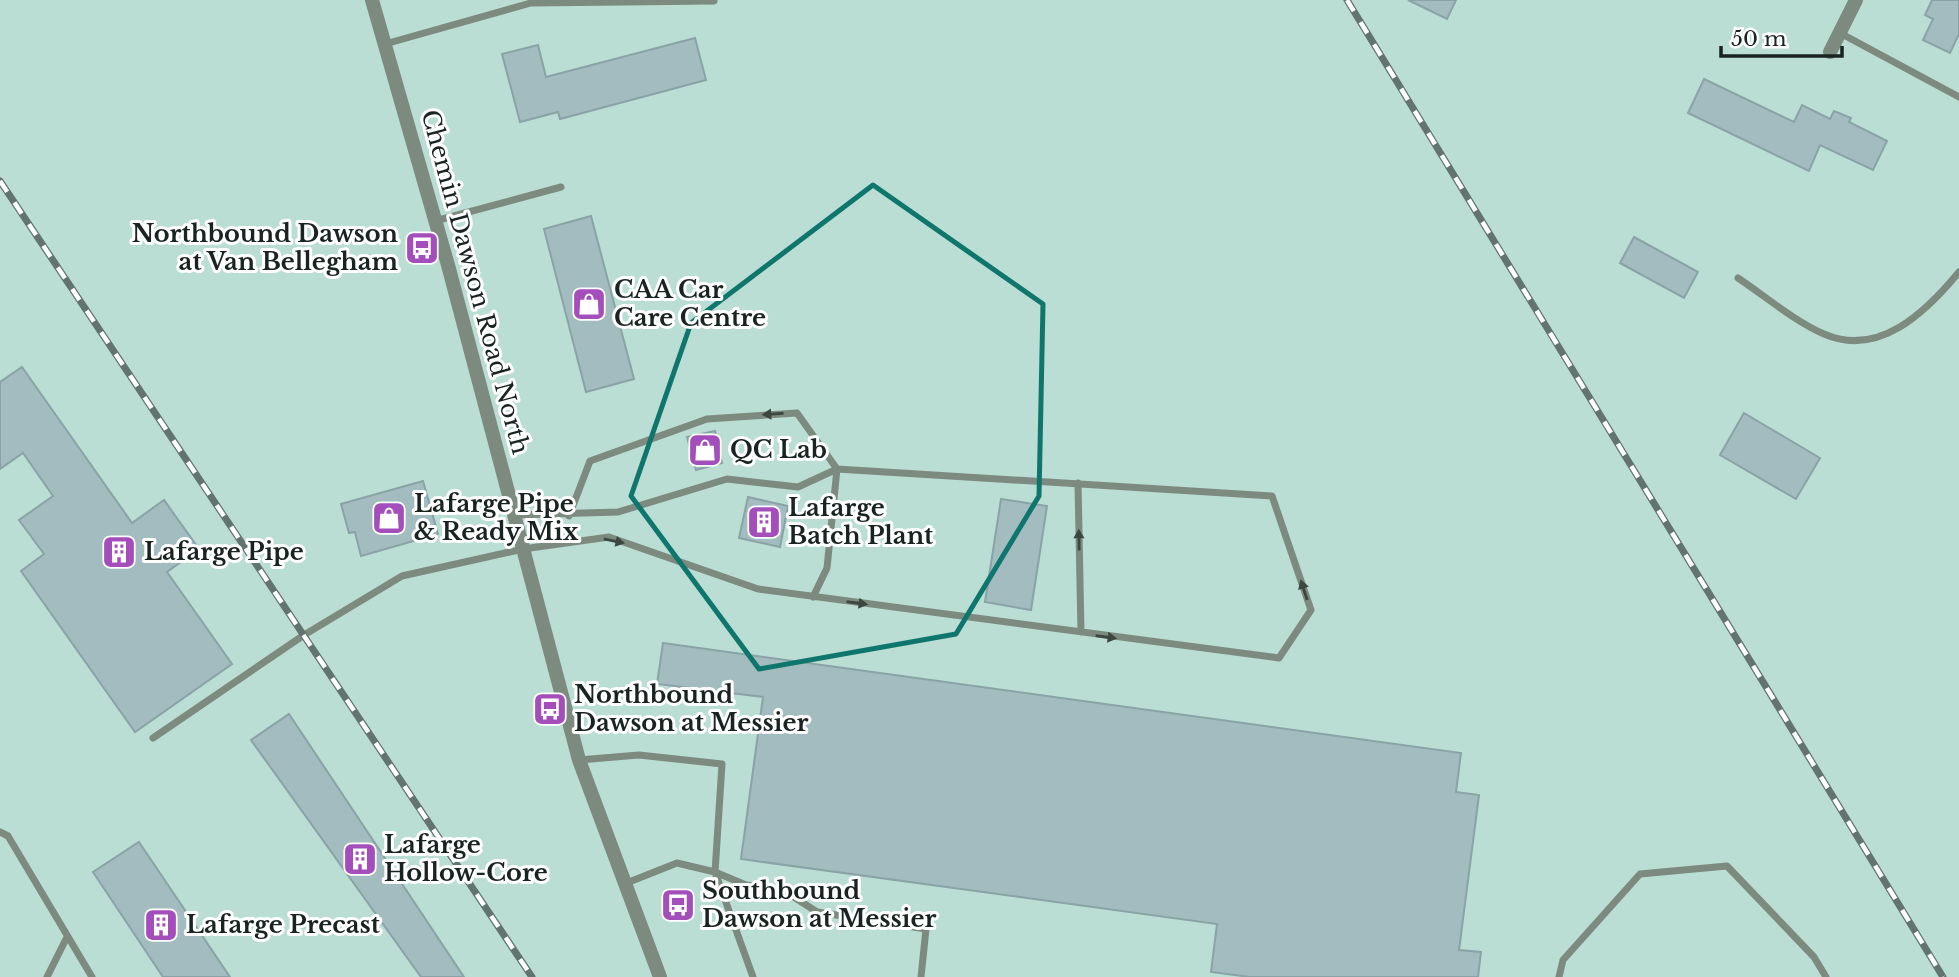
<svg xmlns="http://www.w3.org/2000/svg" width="1959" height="977" viewBox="0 0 1959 977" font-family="'Libre Baskerville',serif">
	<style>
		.built { fill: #baddd4 }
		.building { fill: #a2bcc0; stroke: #89a3a6; stroke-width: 2 }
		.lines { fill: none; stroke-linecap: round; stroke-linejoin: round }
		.lane { stroke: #7d8a7f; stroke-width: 7 }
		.street { stroke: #7d8a7f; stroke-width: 14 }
		.rail-casing { stroke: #637470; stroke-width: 7 }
		.rail { stroke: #fff; stroke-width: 4.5; stroke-dasharray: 13; stroke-linecap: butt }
		.oneway { fill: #3c4742 }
		.marked { fill: none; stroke: #0f766e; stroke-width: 5; stroke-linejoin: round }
		.labels { text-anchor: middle; stroke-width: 6; stroke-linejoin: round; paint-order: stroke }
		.poi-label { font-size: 24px; font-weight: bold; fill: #192321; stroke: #fff; text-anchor: start }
		.street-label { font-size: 24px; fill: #192321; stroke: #fff }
	</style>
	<rect width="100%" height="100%" fill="#cde8e1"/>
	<path class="built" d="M0 0H1959V977H0Z"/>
	<path class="building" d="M1408 0H1456L1447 19Z
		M1932 0H1959V34L1950 53 1923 40 1933 19 1925 15Z
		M695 38 706 80 560 119 558 112 520 122 502 54 538 45 546 77Z
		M1704 79 1794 122 1802 105 1830 119 1834 111 1851 118 1849 122 1887 141 1873 170 1820 145 1809 171 1688 113Z
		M591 216 634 379 586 392 544 229Z
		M1634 237 1698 272 1684 298 1620 263Z
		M22 367 132 523 164 500 199 549 167 572 232 664 135 732 21 571 44 554 19 520 53 496 23 453 0 469V382Z
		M1744 413 1820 458 1796 499 1720 455Z
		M715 431 722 463 696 470 687 437Z
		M423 481 438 534 361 556 355 532 349 533 341 504Z
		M748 497 788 506 780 547 739 538Z
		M1001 499 1047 506 1031 610 985 602Z
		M663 643 1461 753 1456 792 1479 795 1459 950 1481 952 1478 977H1250L1211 972 1217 924 741 859 763 697 657 684Z
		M289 714 464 977H421L251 740Z
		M139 842 230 977H163L93 872Z"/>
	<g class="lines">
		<path class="lane" d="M1840 33 1959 97
			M385 44 531 3 714 1
			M435 221 561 187
			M1738 278C1765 296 1794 321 1824 334 1879 358 1926 312 1959 272
			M1078 483 1081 632
			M569 516 590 461 707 419 797 413 837 469 827 568 813 597
			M153 738 304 635 402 576 523 549 609 537 758 589 1279 658 1311 610 1272 496 837 469 798 487 727 479 618 512 515 515
			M579 760 639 755 722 764 715 872 753 977
			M0 832 8 836 92 977
			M624 884 677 863 715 872 746 885 783 890 817 912 926 929 921 977
			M47 977 67 937
			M1559 977 1563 960 1640 874 1727 866 1814 957 1826 977"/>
		<path class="street" d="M372 0 448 265 579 760 660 977
			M1830 52 1856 0"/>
		<g class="rail-casing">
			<path id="rail" d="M1347 0 1943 977
				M0 181 532 977"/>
		</g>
		<use href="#rail" class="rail"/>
	</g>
	<defs><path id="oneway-solid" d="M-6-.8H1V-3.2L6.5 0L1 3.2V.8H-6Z" transform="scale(1.75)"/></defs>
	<g class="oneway">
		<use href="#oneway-solid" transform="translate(773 414) rotate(176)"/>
		<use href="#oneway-solid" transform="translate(1079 540) rotate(-91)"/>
		<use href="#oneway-solid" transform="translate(614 541) rotate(12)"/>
		<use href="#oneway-solid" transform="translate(1304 590) rotate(-108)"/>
		<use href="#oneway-solid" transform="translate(857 603) rotate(8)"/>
		<use href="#oneway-solid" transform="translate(1106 637) rotate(8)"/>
	</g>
	<path class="marked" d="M873 185 1043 304 1039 496 956 634 759 669 631 496 691 323Z"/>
	<defs>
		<g id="bus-square" transform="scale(1.75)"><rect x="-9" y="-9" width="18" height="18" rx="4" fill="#a44ebc" stroke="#fff"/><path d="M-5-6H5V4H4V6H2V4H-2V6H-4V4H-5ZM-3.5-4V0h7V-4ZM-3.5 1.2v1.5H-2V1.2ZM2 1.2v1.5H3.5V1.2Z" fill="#fff"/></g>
		<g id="shop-square" transform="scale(1.75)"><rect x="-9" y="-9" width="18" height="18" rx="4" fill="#a44ebc" stroke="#fff"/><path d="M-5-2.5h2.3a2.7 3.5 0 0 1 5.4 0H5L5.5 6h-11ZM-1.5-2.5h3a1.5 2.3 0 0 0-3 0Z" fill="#fff"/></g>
		<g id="building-square" transform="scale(1.75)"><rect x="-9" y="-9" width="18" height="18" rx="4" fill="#a44ebc" stroke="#fff"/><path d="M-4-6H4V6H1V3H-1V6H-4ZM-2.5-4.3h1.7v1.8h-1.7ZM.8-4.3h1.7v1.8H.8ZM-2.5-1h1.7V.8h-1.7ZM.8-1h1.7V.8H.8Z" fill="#fff"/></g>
	</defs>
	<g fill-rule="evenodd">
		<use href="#bus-square" x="422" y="248"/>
		<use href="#shop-square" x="589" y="304"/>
		<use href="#shop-square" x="705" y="450"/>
		<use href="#shop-square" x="389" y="518"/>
		<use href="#building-square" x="764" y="522"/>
		<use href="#building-square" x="119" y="552"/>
		<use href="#bus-square" x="550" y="709"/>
		<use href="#building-square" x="360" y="859"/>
		<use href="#bus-square" x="678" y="905"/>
		<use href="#building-square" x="161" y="925"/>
	</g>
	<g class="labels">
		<g class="poi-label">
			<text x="398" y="242" text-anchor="end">Northbound Dawson<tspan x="398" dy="28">at Van Bellegham</tspan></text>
			<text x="614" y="298">CAA Car<tspan x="614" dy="28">Care Centre</tspan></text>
			<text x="730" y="458">QC Lab</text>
			<text x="414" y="512">Lafarge Pipe<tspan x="414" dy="28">&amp; Ready Mix</tspan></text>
			<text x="788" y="516">Lafarge<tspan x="788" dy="28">Batch Plant</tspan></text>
			<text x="144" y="560">Lafarge Pipe</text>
			<text x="574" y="703">Northbound<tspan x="574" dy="28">Dawson at Messier</tspan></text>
			<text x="384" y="853">Lafarge<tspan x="384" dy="28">Hollow-Core</tspan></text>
			<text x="702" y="899">Southbound<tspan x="702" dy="28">Dawson at Messier</tspan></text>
			<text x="186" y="933">Lafarge Precast</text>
		</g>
		<g class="street-label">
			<text transform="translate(475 282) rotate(75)" y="8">Chemin Dawson Road North</text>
		</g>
	</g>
	<path d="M1721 46v10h121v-10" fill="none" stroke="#192321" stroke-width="3.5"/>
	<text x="1731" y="46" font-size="21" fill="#192321" stroke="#ffffff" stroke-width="5" paint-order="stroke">50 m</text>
</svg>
